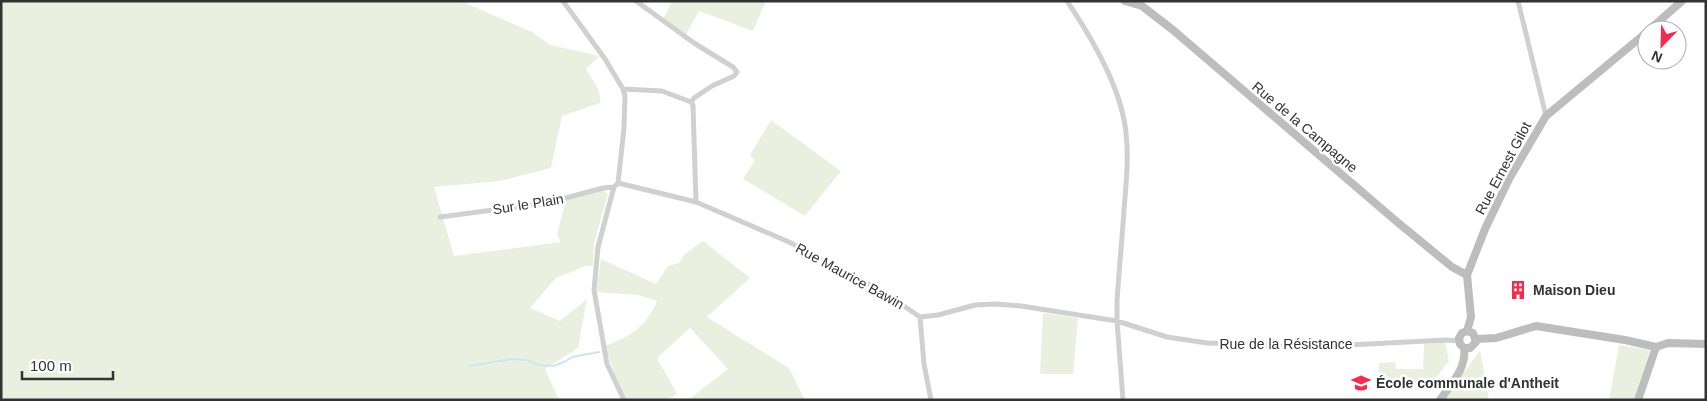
<svg xmlns="http://www.w3.org/2000/svg" width="1707" height="401" viewBox="0 0 1707 401" font-family="Arial,sans-serif">
	<style>
		.green { fill: #eaf0e0 }
		.lines { fill: none; stroke-linecap: round; stroke-linejoin: round }
		.stream { stroke: #cce6f0; stroke-width: 2 }
		.street { stroke: #d0d0d0; stroke-width: 5 }
		.secondary { stroke: #bdbdbd; stroke-width: 8 }
		.labels { text-anchor: middle; stroke-width: 5; stroke-linejoin: round; paint-order: stroke }
		.street-label { font-size: 14px; fill: #333; stroke: #fff }
		.poi-label { font-size: 14px; font-weight: bold; fill: #333; stroke: #fff; text-anchor: start }
	</style>
	<rect width="100%" height="100%" fill="#fff"/>
	<path class="green" d="M1 1H461L532 32 550 45 600 56 586 69C592 79 602 91 600 103L562 116 551 168 500 181 434 187 454 256 561 242 557 234 566 200 604 190 608 194 594 243 593 266H586L556 278 530 308 560 321 587 299 578 348 545 369 559 400H1Z
		M672 1H766L753 31 699 11 686 34 663 19Z
		M771 120 841 171 805 216 743 179 755 160 750 155Z
		M703 241 750 278 707 317 789 368 805 400H688L728 369 690 328 657 358 677 394 667 400H626L614 374 605 346C631 336 646 327 657 301L638 295 596 292 601 259 656 284 668 266 679 263 685 254Z
		M1043 313 1078 318 1073 374H1040Z
		M1445 342 1449 361 1429 387 1399 385 1397 384 1396 379 1379 376V363L1395 362 1396 369H1423L1424 344Z
		M1619 345 1650 350 1634 400H1609Z
		M1480 350 1489 400H1444Z"/>
	<g class="lines">
		<path class="stream" d="M470 366 511 359 526 360 539 365 553 366 564 362 572 357 599 352"/>
		<path class="street" d="M563 1 605 59 623 89 625 96 624 128 618 183 614 187 598 247 594 290 607 364 624 400
			M636 1 694 43 733 67 737 72 734 76 712 86 694 98 691 102
			M1067 1C1092 38 1122 89 1126 133 1129 159 1126 184 1124 210 1122 240 1119 271 1117 301V321L1123 400
			M1518 1 1546 116
			M623 89 662 91 691 102 693 105 696 202
			M618 183 696 202 789 242 885 293 920 317 938 315 975 305 996 304 1021 306 1117 321 1167 337 1207 343 1310 347 1446 340 1459 341
			M440 217 547 203 603 188 614 187
			M920 317 924 364 931 400"/>
		<path class="secondary" d="M1125 1 1142 6 1173 30 1396 221 1452 267 1467 275
			M1649 30 1682 1
			M1467 331 1471 317 1467 275 1485 229 1509 179 1546 116 1647 32
			M1476 339 1496 338 1536 326 1625 340 1656 347 1668 343 1706 344
			M1464 348H1470L1476 342 1473 333 1467 331
			M1464 348 1460 344 1459 338 1462 333 1467 331
			M1440 400C1451 384 1467 368 1464 348
			M1638 400 1656 347"/>
	</g>
	<defs>
		<g id="building-bare" transform="scale(1.5)"><path d="M-4-6H4V6H1V3H-1V6H-4ZM-2.5-4.3h1.7v1.8h-1.7ZM.8-4.3h1.7v1.8H.8ZM-2.5-1h1.7V.8h-1.7ZM.8-1h1.7V.8H.8Z" fill="#f32b4d" stroke="#fff" stroke-width="2.5" paint-order="stroke"/></g>
		<g id="school-bare" transform="scale(1.5)"><path d="M0-5L7-2L0 1L-7-2ZM-4 1L0 2.5L4 1V4Q0 6-4 4Z" fill="#f32b4d" stroke="#fff" stroke-width="2.5" paint-order="stroke"/></g>
	</defs>
	<g fill-rule="evenodd">
		<use href="#building-bare" x="1518" y="290"/>
		<use href="#school-bare" x="1361" y="383"/>
	</g>
	<g class="labels">
		<g class="street-label">
			<text transform="translate(1305 127) rotate(40)" y="5">Rue de la Campagne</text>
			<text transform="translate(1503 168) rotate(-62)" y="5">Rue Ernest Gilot</text>
			<text transform="translate(528 204) rotate(-9)" y="5">Sur le Plain</text>
			<text transform="translate(850 276) rotate(29)" y="5">Rue Maurice Bawin</text>
			<text x="1286" y="349">Rue de la Résistance</text>
		</g>
		<g class="poi-label">
			<text x="1533" y="295">Maison Dieu</text>
			<text x="1376" y="388">École communale d'Antheit</text>
		</g>
	</g>
	<rect width="1707" height="401" fill="none" stroke="#333333" stroke-width="5"/>
	<g transform="translate(1662 45) rotate(203)"><circle r="24" fill="#ffffff" stroke="#adadad"/>
	<path d="M0-4L9 19L0 12L-9 19Z" fill="#f32b4d"/>
	<text y="-8" font-size="14" font-weight="bold" text-anchor="middle" fill="#333333">N</text>
	</g>
	<path d="M22 371v8h91v-8" fill="none" stroke="#333333" stroke-width="2.5"/>
	<text x="30" y="371" font-size="15" fill="#333333" stroke="#ffffff" stroke-width="4" paint-order="stroke">100 m</text>
</svg>
